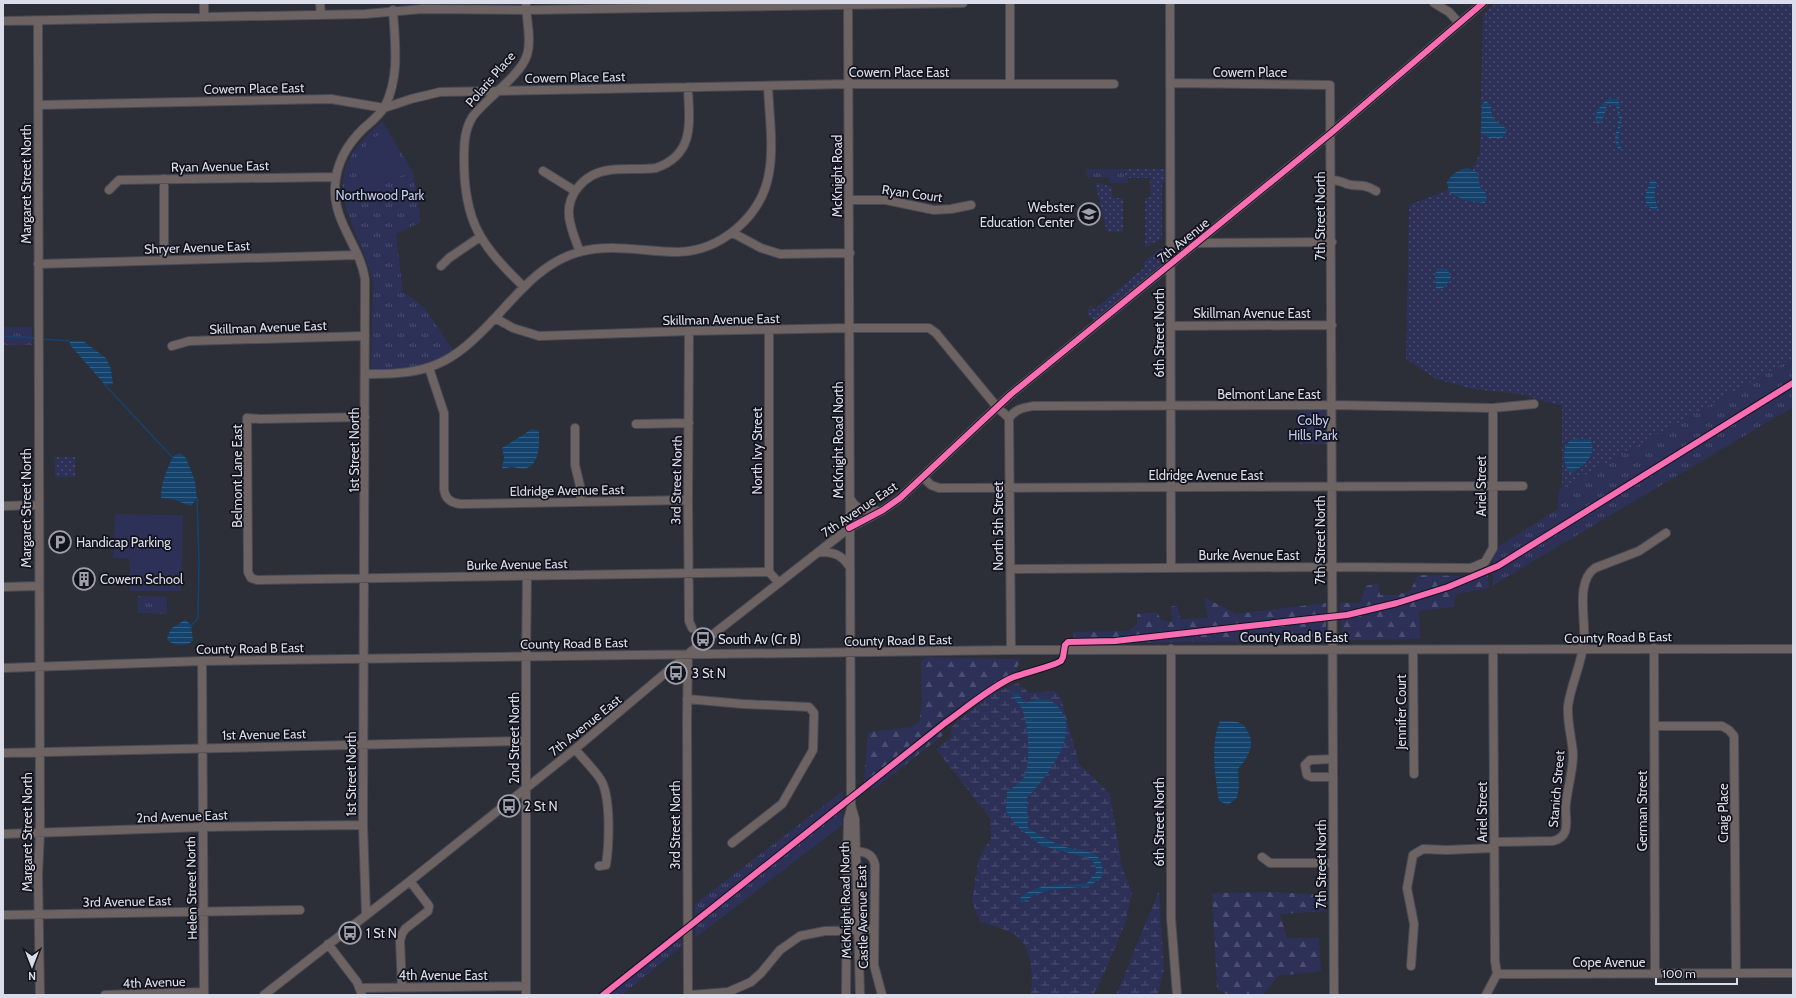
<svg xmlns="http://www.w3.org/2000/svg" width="1796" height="998" viewBox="0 0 1796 998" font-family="Cabin,sans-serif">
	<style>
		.grass { fill: url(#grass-dots) }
		.forest { fill: url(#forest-firs) }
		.wetland { fill: url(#wetland-marsh) }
		.park { fill: url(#park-tufts) }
		.pitch { fill: #2d3158 }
		.water { fill: url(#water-rules) }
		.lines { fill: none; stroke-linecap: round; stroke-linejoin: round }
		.stream { stroke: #14446e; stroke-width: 1.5 }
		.minor-casing { stroke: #494b54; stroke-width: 10 }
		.minor { stroke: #6d6362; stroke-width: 8 }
		.cycleway-casing { stroke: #12131c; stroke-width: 8 }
		.cycleway { stroke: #f96db3; stroke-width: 6 }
		.labels { text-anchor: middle; stroke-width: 3.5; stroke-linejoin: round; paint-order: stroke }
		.street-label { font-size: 13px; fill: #dbdeea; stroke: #12131c }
		.park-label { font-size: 13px; fill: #c1caf3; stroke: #12131c }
		.poi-label { font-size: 13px; fill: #dbdeea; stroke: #12131c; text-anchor: start }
	</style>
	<defs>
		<pattern id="grass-dots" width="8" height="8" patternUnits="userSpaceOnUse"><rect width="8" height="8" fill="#2d3158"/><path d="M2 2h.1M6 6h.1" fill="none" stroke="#4b4e70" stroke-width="1.8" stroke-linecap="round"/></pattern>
		<pattern id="forest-firs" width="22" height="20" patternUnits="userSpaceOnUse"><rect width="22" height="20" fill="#2d3158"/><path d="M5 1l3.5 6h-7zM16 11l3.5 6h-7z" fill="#4b4e70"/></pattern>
		<pattern id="wetland-marsh" width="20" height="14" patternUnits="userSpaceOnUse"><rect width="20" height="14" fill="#2d3158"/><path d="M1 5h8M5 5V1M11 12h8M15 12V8" fill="none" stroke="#4b4e70"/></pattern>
		<pattern id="park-tufts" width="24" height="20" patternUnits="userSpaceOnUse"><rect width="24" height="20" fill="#2d3158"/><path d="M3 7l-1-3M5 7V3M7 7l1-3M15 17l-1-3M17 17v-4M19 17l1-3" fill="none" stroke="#4b4e70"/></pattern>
		<pattern id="water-rules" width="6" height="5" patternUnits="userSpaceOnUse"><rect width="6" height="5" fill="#14446e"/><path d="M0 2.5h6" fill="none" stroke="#365f83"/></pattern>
	</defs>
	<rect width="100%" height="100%" fill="#2c2e38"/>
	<path class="grass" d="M399 3H522L521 5 501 6 453 3 400 5Z
		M1496 3H1793V358L1562 488V406L1520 394 1473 389 1436 379 1406 359 1409 205 1466 183 1480 153 1483 14Z
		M1125 169H1165V181L1162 183V238L1145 248V198L1151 197 1150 178H1128V176H1125Z
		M1095 182 1112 187V198H1123V232H1107Z
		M1159 249H1165V262L1097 319H1091L1088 315V309L1091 306 1095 309 1145 267 1143 263Z
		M55 457H75V477H55Z"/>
	<path class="forest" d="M1487 567 1489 588 1456 594 1454 607 1419 611 1420 639 1351 640 1342 634 1340 603H1360L1366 586 1378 583 1380 595H1396L1410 591 1418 575 1464 576Z
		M1204 597 1236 614 1326 603V640L1076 644 1073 632 1128 631 1137 624V614L1157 612 1161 620 1172 622 1171 607 1177 604 1180 619 1208 618Z
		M927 657 1020 659 1016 671 976 696 939 723 943 735 873 790 864 782 868 732 911 727 919 722 922 703 921 662Z
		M1274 892 1325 895 1326 911 1280 914 1287 938H1319L1321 971 1278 976 1263 995H1228L1217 989 1212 893Z"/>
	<path class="wetland" d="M1018 683 1029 693 1055 691 1061 698 1079 764 1110 794 1122 867 1132 893 1125 924 1101 980 1093 995H1031C1033 975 1033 944 1012 933 1002 928 990 925 980 922L972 901 978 862 986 846 991 839 990 818 936 749 951 737V727L991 694Z
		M1159 891 1164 970 1158 993 1157 995H1116Z"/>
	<path class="park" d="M382 121 413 172 421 222 396 234 403 292 423 306 454 351 436 362 419 368 371 372 373 283C369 267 363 250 356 234 345 209 336 185 350 158 357 144 371 132 382 121Z
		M1087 169H1124V176H1128V183H1110L1109 177H1087Z
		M3 327H32V345H3Z
		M1793 358V407L1493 585V550L1558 509 1559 490Z
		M1327 410 1328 444H1299V411Z
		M138 596 167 597V614L138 613Z
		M843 791 842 825 695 938V904Z
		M680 931 682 946 622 995H598Z"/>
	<path class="pitch" d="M385 131 409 173 362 190C356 159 356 149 385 131Z
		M115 514 183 515 181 591H130V559L113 558Z"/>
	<path class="water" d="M1609 98 1617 99 1620 104 1619 111 1622 118 1618 140 1622 151 1619 150C1610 135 1619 133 1619 119 1619 114 1617 110 1616 106L1610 104 1607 105 1602 122 1597 123 1595 121 1597 110Z
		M1485 101 1490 104C1492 109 1491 118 1495 121 1499 125 1502 124 1506 129V134L1502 138H1489L1481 133 1482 104Z
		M1468 168 1478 173 1480 187 1487 194 1485 203 1464 200 1449 192 1447 182C1452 174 1457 170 1468 168Z
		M1652 180H1655L1657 183C1653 193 1655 199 1658 209L1654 211 1646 204 1645 196 1650 181Z
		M1441 268 1448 271 1451 277 1446 286 1439 290 1436 288C1436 280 1432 272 1441 268Z
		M69 341H83L106 358 111 369 113 384 105 385 71 346Z
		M532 429 539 431C539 443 541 462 527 468 522 470 516 467 511 467 508 467 505 469 502 469L504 457 502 448Z
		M1577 438 1580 440 1590 439C1598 455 1584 467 1570 473 1564 466 1561 450 1569 442 1571 440 1575 439 1577 438Z
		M180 453 186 458 195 481 197 498 191 506 172 499 161 498C161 482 167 470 173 456Z
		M185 619 191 625 193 641C185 647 175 646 167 640 171 623 175 629 185 619Z
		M1018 693 1024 703C1039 699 1047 694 1059 708 1082 734 1045 779 1027 798L1028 828C1039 835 1050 841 1062 846 1080 853 1106 846 1102 877L1089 886 1049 890 1034 895 1023 902 1019 899C1038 881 1063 887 1087 883L1097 871 1094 863 1089 858 1043 846 1031 838 1015 824 1006 811 1007 792C1012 788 1020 783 1024 777 1031 764 1029 721 1021 707 1018 701 1015 704 1014 695Z
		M1220 721C1227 721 1236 720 1242 724 1245 726 1246 729 1248 732 1256 745 1247 759 1238 769L1239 787 1237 798 1228 805 1219 801C1215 776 1210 745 1220 721Z"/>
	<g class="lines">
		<path class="stream" d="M3 336 35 338
			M41 339 69 341
			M105 385 173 458
			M190 627 198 618 199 561 197 498
			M1011 692 1014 695"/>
		<g class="minor-casing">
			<path id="minor" d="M320 3 321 15
				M848 3 851 805 855 819 860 995
				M1170 3 1171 568
				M1434 3 1449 12 1459 23
				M204 17V3
				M3 21 365 14 422 9 527 10 963 3
				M38 21 40 833 38 874 40 995
				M1171 83 1330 85 1334 995
				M1010 84V3
				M38 105 331 99 384 108 411 99 440 92 848 84H1114
				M543 171 575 191
				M1332 180C1338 180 1342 182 1347 184 1359 188 1362 182 1376 191
				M109 190 119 180 336 177
				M849 200H886L934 210 951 209 971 205
				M733 233 761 248 780 254 850 253
				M1196 243 1332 242
				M580 252C576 242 572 232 570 222 564 196 584 173 610 170 625 168 641 170 656 168 696 154 689 121 688 87
				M164 259V179
				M38 264 357 255
				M441 266 449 258 480 237
				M524 287C481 245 464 223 464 160 464 145 464 130 473 116 486 99 521 75 527 55 532 39 526 19 526 3
				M495 318C519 292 543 262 579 252 611 243 645 252 678 252 721 251 762 216 769 173 774 145 769 114 768 86
				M1171 326 1332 325
				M769 330V572
				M689 331 688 500 689 621 692 628
				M172 346 189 341 365 336
				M429 368 444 413V489C445 499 451 503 461 504L688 500
				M366 374C430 375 452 364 495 318L513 328 539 336 689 331 850 328H929L936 333 997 407 1009 418 1011 650
				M365 417 260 419 247 418 248 572 251 578 257 580 769 572 779 583
				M1009 418C1016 409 1022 408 1033 406L1332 405 1493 408 1534 404
				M636 424 689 423
				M575 428V465L580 486 581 502
				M923 477 931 485 939 488 1523 486
				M850 498C856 510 865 512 878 511
				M3 506 38 505
				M819 552C833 552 841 554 849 566
				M1011 569 1332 567 1471 568 1485 562 1493 548V408
				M3 587 38 586
				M1654 648 1655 974
				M1171 649V918L1177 995
				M1413 650 1414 774
				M202 661 204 995
				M3 668 202 661 1011 650 1793 649
				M687 699 743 704 809 707 814 713 813 750 782 804 732 843
				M1654 726H1722L1729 730 1734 736 1736 973
				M575 749C582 758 597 772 602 782 611 801 609 845 606 865L599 866
				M3 753 526 741
				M1333 759 1310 760 1305 765 1307 775 1312 777H1333
				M3 834 204 827 363 825
				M1495 842 1553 841C1573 836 1564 818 1566 803 1568 786 1573 771 1573 754 1572 738 1567 723 1568 706 1571 684 1582 663 1584 641 1586 619 1575 582 1595 568L1639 551 1666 533
				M855 851C866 852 873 854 875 865L874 965 882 995
				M1262 857 1270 863H1333
				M366 914 363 825 365 279C360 246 333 222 335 187 336 164 347 144 364 128 371 122 380 115 385 106 400 76 395 43 393 10
				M3 915 300 910
				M328 944 357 982 362 995
				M1411 966 1414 924 1407 888 1413 855 1423 849 1446 850 1494 848
				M1497 974 1793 973
				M402 987 400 941 402 934 405 929 428 911 429 906 410 881
				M360 988 525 986
				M105 995 204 992
				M264 995 410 881 575 749 688 654 849 528 883 510 900 498 1010 395 1331 133 1483 3
				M526 995V656L527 576
				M688 995 687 721 688 654
				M691 995 728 992 751 982 761 973 780 950 800 936 825 931 874 929
				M846 995 847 869 848 820 851 808
				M1486 995 1497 974 1495 961 1493 650"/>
		</g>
		<use href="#minor" class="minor"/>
		<g class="cycleway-casing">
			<path id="cycleway" d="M849 528 883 510 900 498 1010 395 1331 133 1483 3
				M603 995 945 723C966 708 986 691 1009 679 1024 672 1049 668 1061 661L1063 657 1065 645 1068 642 1115 641 1347 615 1397 603 1448 587 1498 566 1793 383"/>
		</g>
		<use href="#cycleway" class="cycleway"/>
	</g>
	<defs>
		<g id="school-ring" transform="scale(1.15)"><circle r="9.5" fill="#12131c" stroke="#9ea0ac" stroke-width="1.5"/><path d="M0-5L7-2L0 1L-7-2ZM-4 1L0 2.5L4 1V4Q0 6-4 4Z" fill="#9ea0ac"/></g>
		<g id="parking-ring" transform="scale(1.15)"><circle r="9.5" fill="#12131c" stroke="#9ea0ac" stroke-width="1.5"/><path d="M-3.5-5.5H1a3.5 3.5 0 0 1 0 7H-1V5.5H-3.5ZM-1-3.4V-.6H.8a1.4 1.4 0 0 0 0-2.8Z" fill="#9ea0ac"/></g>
		<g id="building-ring" transform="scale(1.15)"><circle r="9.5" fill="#12131c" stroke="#9ea0ac" stroke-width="1.5"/><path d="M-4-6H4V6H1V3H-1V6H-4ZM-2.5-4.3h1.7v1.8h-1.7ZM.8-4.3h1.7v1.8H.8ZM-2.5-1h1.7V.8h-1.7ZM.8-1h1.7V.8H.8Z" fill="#9ea0ac"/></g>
		<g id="bus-ring" transform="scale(1.15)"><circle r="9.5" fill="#12131c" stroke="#9ea0ac" stroke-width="1.5"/><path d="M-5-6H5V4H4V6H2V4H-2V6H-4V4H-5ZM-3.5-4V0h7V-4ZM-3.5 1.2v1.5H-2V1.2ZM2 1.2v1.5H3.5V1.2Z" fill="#9ea0ac"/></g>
	</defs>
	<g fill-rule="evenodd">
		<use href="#school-ring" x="1089" y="214"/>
		<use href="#parking-ring" x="60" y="542"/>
		<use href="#building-ring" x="84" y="579"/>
		<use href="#bus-ring" x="703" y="639"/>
		<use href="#bus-ring" x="676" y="673"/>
		<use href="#bus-ring" x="509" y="806"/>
		<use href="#bus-ring" x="350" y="933"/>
	</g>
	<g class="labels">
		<g class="street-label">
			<text x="899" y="77">Cowern Place East</text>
			<text x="1250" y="77">Cowern Place</text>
			<text transform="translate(575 77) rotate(-1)" y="5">Cowern Place East</text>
			<text transform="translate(490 79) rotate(-49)" y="5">Polaris Place</text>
			<text transform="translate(254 88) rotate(-1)" y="5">Cowern Place East</text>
			<text transform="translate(220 166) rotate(-1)" y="5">Ryan Avenue East</text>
			<text transform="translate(837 176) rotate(-90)" y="5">McKnight Road</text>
			<text transform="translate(26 184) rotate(-90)" y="5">Margaret Street North</text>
			<text transform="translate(912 193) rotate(8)" y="5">Ryan Court</text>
			<text transform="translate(1320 216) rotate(-90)" y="5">7th Street North</text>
			<text transform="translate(1183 240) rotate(-39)" y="5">7th Avenue</text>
			<text transform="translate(197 247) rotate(-2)" y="5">Shryer Avenue East</text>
			<text x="1252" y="318">Skillman Avenue East</text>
			<text transform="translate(721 319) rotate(-1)" y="5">Skillman Avenue East</text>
			<text transform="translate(268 327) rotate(-2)" y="5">Skillman Avenue East</text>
			<text transform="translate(1159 333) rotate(-90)" y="5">6th Street North</text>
			<text x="1269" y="399">Belmont Lane East</text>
			<text transform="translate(838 440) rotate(-90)" y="5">McKnight Road North</text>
			<text transform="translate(354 450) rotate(-90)" y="5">1st Street North</text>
			<text transform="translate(757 451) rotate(-90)" y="5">North Ivy Street</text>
			<text x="1206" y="480">Eldridge Avenue East</text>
			<text transform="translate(237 476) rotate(-90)" y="5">Belmont Lane East</text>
			<text transform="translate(676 480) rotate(-89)" y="5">3rd Street North</text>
			<text transform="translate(1481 486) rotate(-90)" y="5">Ariel Street</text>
			<text transform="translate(567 490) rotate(-1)" y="5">Eldridge Avenue East</text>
			<text transform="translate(26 508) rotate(-90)" y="5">Margaret Street North</text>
			<text transform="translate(859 509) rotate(-34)" y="5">7th Avenue East</text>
			<text transform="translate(998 526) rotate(-90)" y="5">North 5th Street</text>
			<text transform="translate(1320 540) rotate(-90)" y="5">7th Street North</text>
			<text x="1249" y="560">Burke Avenue East</text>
			<text transform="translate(517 564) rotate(-1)" y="5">Burke Avenue East</text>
			<text x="1294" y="642">County Road B East</text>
			<text transform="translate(1618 637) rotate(-1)" y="5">County Road B East</text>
			<text transform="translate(898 640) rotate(-1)" y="5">County Road B East</text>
			<text transform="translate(574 643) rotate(-1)" y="5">County Road B East</text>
			<text transform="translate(250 648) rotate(-1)" y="5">County Road B East</text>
			<text transform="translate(1401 712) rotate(-90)" y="5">Jennifer Court</text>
			<text transform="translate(585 725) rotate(-39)" y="5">7th Avenue East</text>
			<text transform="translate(264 734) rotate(-1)" y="5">1st Avenue East</text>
			<text transform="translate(514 738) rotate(-90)" y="5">2nd Street North</text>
			<text transform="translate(351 774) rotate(-90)" y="5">1st Street North</text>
			<text transform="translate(1556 789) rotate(-85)" y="5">Stanich Street</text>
			<text transform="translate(1642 811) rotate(-90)" y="5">German Street</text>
			<text transform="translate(1482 812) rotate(-90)" y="5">Ariel Street</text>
			<text transform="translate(1723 813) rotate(-90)" y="5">Craig Place</text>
			<text transform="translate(182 816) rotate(-2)" y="5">2nd Avenue East</text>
			<text transform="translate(1159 822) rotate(-90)" y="5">6th Street North</text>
			<text transform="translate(675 825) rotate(-90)" y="5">3rd Street North</text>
			<text transform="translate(27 832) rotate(-90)" y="5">Margaret Street North</text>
			<text transform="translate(1321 864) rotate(-90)" y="5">7th Street North</text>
			<text transform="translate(191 888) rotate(-91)" y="5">Helen Street North</text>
			<text transform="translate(845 900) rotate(-91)" y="5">McKnight Road North</text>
			<text transform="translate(127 901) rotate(-1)" y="5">3rd Avenue East</text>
			<text transform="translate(862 917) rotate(-91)" y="5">Castle Avenue East</text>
			<text x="1609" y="967">Cope Avenue</text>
			<text x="443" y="980">4th Avenue East</text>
			<text transform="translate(154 982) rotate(-2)" y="5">4th Avenue</text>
		</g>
		<g class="park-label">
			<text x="380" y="200">Northwood Park</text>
			<text x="1313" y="425">Colby<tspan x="1313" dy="15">Hills Park</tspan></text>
		</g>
		<g class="poi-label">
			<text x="1074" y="212" text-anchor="end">Webster<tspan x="1074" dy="15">Education Center</tspan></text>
			<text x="76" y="547">Handicap Parking</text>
			<text x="100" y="584">Cowern School</text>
			<text x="718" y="644">South Av (Cr B)</text>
			<text x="692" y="678">3 St N</text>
			<text x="524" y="811">2 St N</text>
			<text x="366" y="938">1 St N</text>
		</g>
	</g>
	<rect width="1796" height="998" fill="none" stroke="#dbdeea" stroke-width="8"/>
	<g transform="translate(32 966) rotate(180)" stroke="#12131c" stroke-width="3" paint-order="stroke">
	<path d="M0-3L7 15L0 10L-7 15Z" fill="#dbdeea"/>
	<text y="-6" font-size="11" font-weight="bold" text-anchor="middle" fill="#dbdeea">N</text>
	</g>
	<path d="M1656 978v6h81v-6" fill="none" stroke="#dbdeea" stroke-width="2"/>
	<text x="1662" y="978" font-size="12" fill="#dbdeea" stroke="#12131c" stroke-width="3" paint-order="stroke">100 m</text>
</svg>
